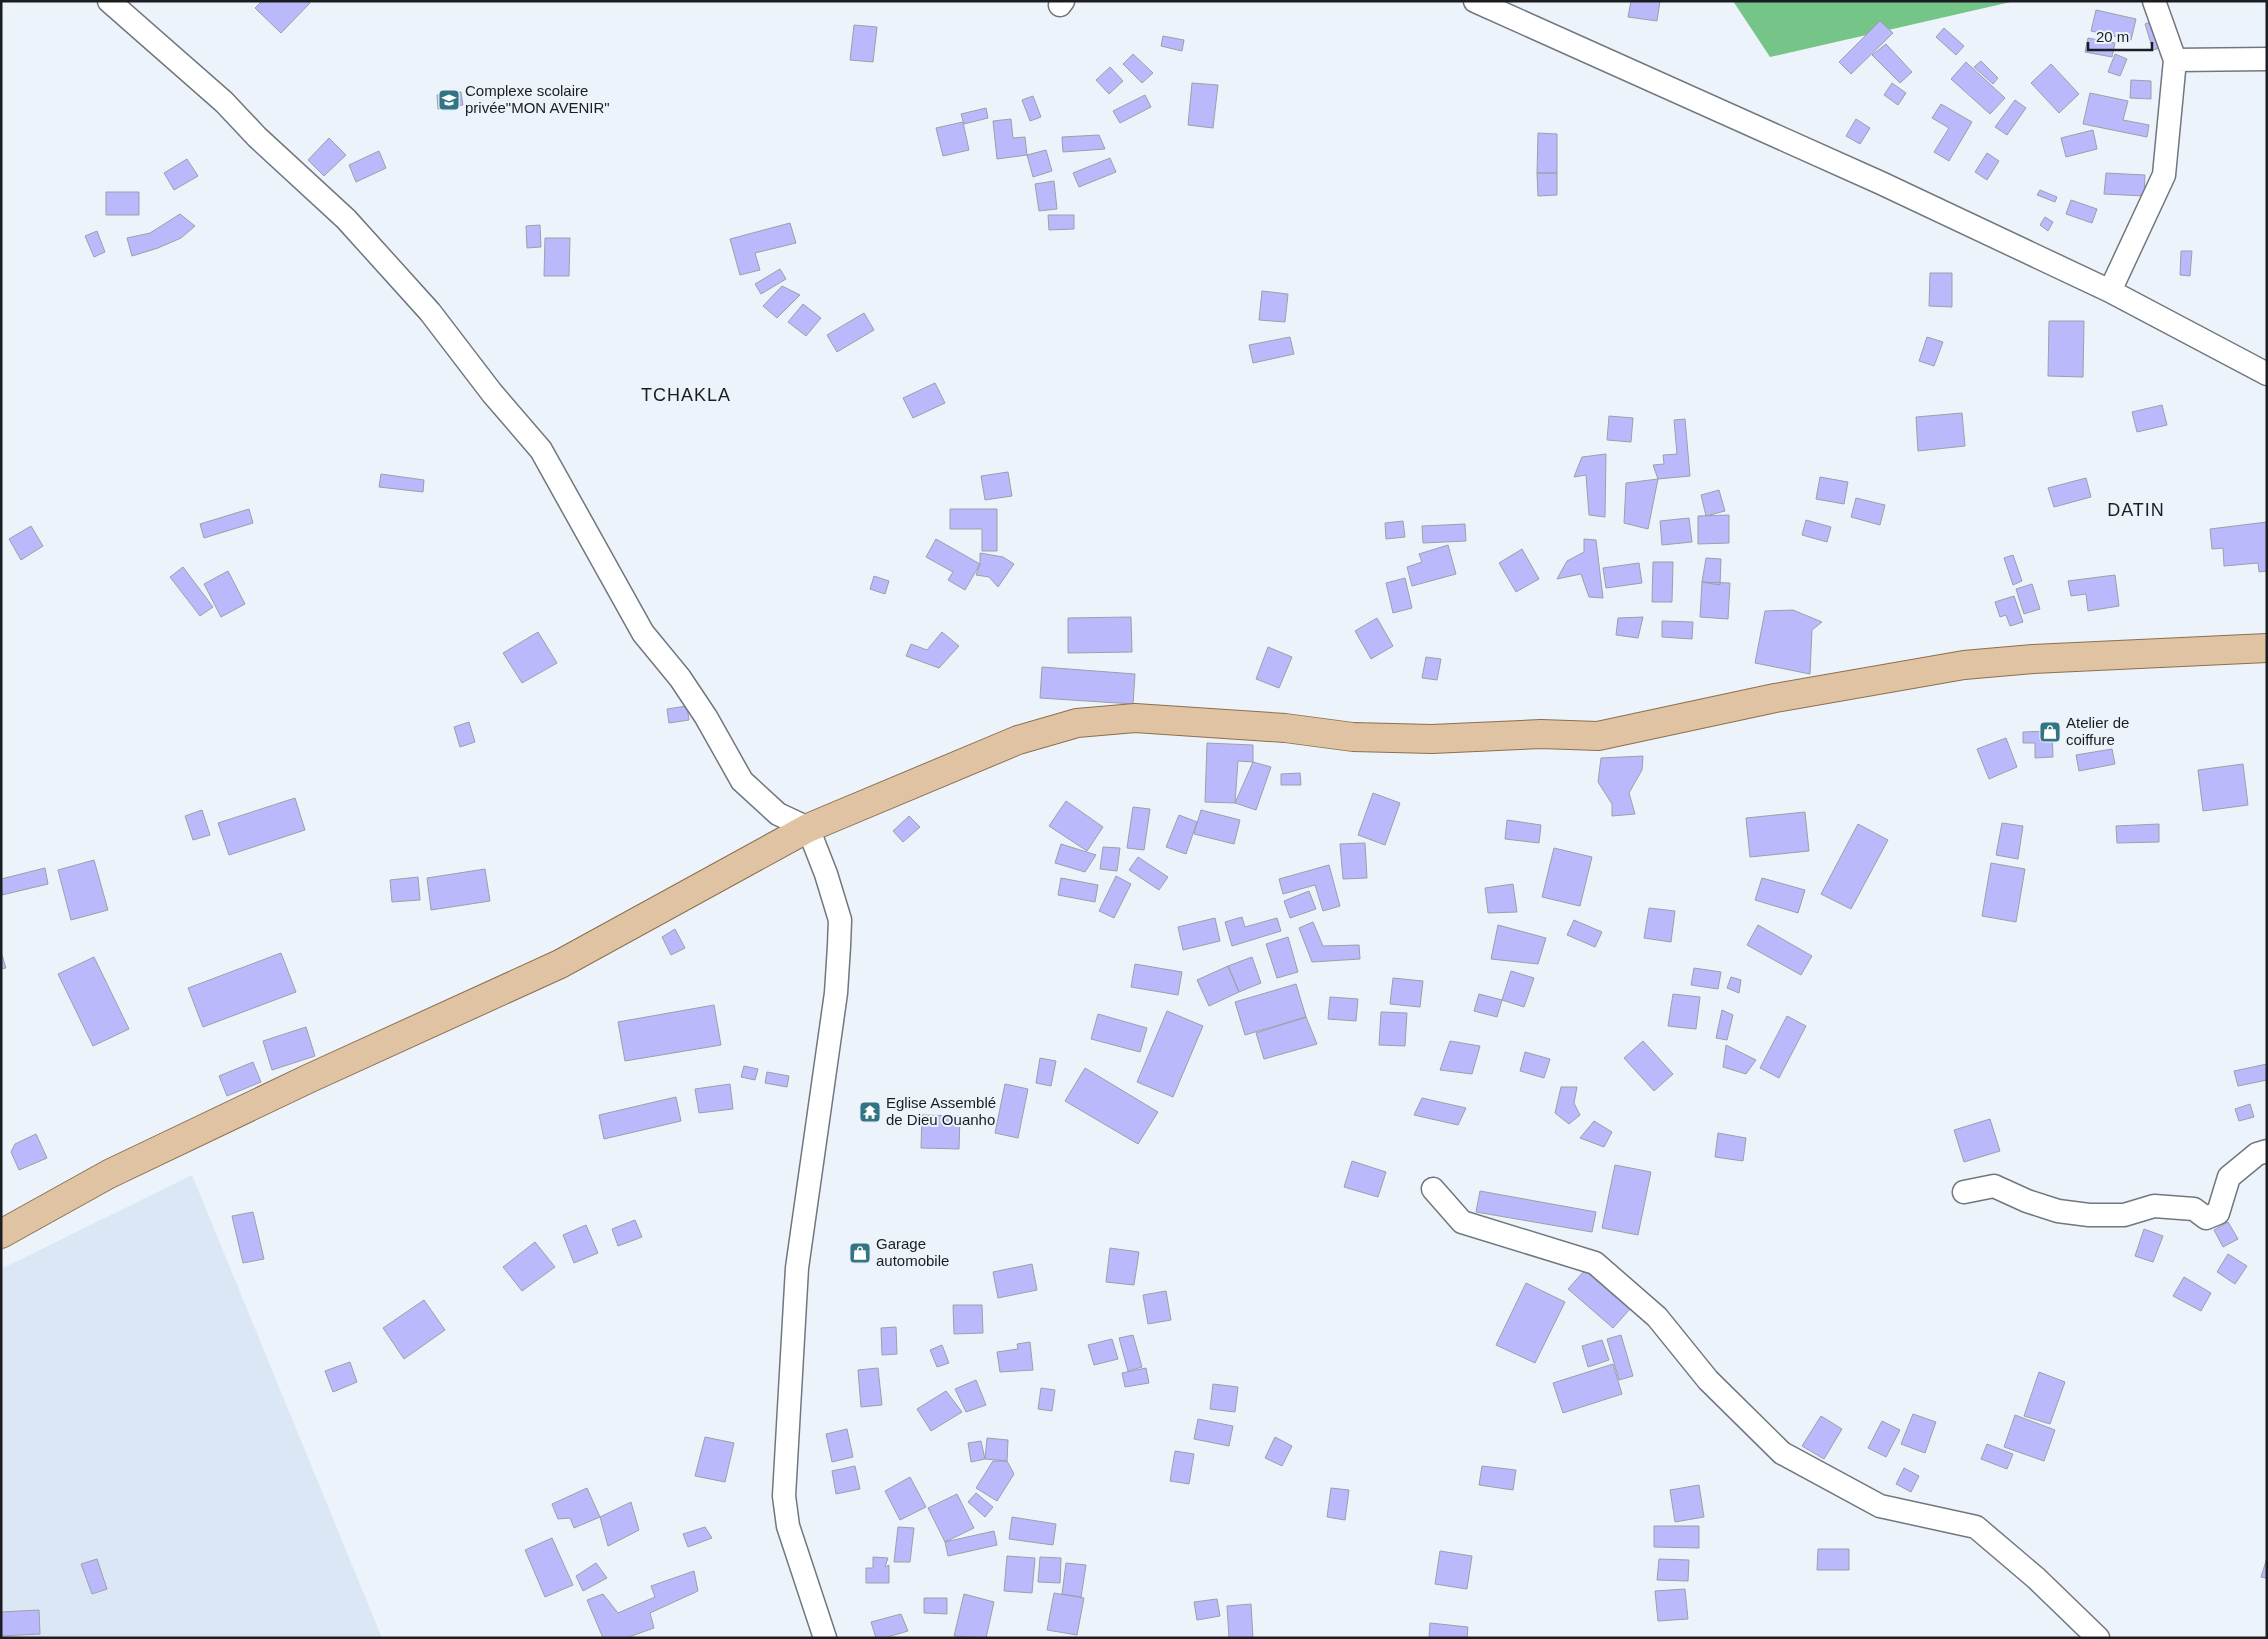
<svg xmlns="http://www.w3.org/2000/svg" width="2268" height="1639" viewBox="0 0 2268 1639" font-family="Helvetica,sans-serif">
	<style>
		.built { fill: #dce7f5 }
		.forest { fill: #75c488 }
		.building { fill: #b9b9fb; stroke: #9f9fa8 }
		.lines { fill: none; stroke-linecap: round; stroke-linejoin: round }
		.minor-casing { stroke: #71777e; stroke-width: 25 }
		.primary-casing { stroke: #8c6f4c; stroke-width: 30 }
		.minor { stroke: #fff; stroke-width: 22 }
		.primary { stroke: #dfc3a2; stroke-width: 28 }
		.labels { text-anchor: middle; stroke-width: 4; stroke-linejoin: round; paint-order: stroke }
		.poi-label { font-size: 15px; fill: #1b1d20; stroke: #edf3fb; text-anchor: start }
		.quarter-label { font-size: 18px; letter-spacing: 1px; fill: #1b1d20; stroke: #edf3fb }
	</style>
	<rect width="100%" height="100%" fill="#edf3fb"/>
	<path class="built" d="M192 1175 382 1638H1V1269Z"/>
	<path class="forest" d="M1733 1H2015L1770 57Z"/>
	<path class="building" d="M262 1H308L310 3 281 33 255 8Z
		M1631 1H1660L1657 21 1628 17Z
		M2096 10 2136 19 2131 40 2091 31Z
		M2158 19 2167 46 2153 50 2145 24Z
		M1880 21 1893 33 1851 74 1839 62Z
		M854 25 877 27 873 62 850 60Z
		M1944 28 1964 46 1956 55 1936 37Z
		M1163 36 1184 40 1182 51 1161 46Z
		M2088 38 2115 43 2112 57 2085 52Z
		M1886 44 1912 72 1900 83 1872 55Z
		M1133 54 1153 73 1142 83 1123 64Z
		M2115 54 2127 59 2120 76 2108 72Z
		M1981 61 1998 78 1993 84 1974 67Z
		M1966 62 2005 98 1990 114 1951 79Z
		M2051 64 2079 94 2059 113 2031 83Z
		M1110 67 1123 81 1109 94 1096 80Z
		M2131 80 2151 81V99L2130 98Z
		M1192 83 1218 85 1213 128 1188 125Z
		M1892 83 1906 93 1898 105 1884 95Z
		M461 92 463 105 438 109 437 95Z
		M2090 93 2128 101 2123 120 2149 125 2147 137 2083 124Z
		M1145 95 1151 107 1120 123 1113 111Z
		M1033 96 1041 117 1030 121 1022 100Z
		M2015 100 2026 108 2007 135 1995 127Z
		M1941 104 1972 122 1949 161 1934 152 1949 128 1932 118Z
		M986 108 988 118 964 124 961 114Z
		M1011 119 1013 138 1025 137 1027 155 997 159 993 121Z
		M1856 119 1870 128 1860 144 1846 136Z
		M963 122 969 150 943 156 936 128Z
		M2093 130 2097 149 2066 157 2061 138Z
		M1538 133 1557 134V173H1537Z
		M1099 135 1105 149 1063 152 1062 137Z
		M329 138 346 155 324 176 308 160Z
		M1046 150 1052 171 1033 177 1027 155Z
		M379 151 386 168 356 182 349 165Z
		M1987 153 1999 161 1987 180 1975 172Z
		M1110 158 1116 172 1079 187 1073 173Z
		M187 159 198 176 174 190 164 173Z
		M1537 173H1557V195L1538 196Z
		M2106 173 2145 175 2144 196 2104 194Z
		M1054 181 1057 209 1039 211 1035 184Z
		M2040 190 2057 197 2055 202 2037 195Z
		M106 192H139V215H106Z
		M2071 200 2097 209 2092 223 2066 214Z
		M180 214 195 226 181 238 158 248 132 256 127 238 150 233Z
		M1048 215H1074V229L1049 230Z
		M2045 217 2053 222 2048 231 2040 225Z
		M790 223 796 243 755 253 760 270 740 275 730 239Z
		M540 225 541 247 527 248 526 226Z
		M97 231 105 252 94 257 85 236Z
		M545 238H570L569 276H544Z
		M2181 251H2192L2190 276 2180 275Z
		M780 269 786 279 761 294 755 284Z
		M1930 273H1952V307L1929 306Z
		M782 286 800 295 777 318 763 306Z
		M1262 291 1288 294 1285 322 1259 320Z
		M803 304 821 318 806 336 788 322Z
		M864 313 874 330 837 352 827 335Z
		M2049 321H2084L2083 377 2048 376Z
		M1290 337 1294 354 1253 363 1249 345Z
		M1927 337 1943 342 1934 366 1919 361Z
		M935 383 945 403 913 418 903 398Z
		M2162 405 2167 425 2137 432 2132 412Z
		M1962 413 1965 446 1918 451 1916 417Z
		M1609 416 1633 418 1631 442 1607 440Z
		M1685 419 1690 476 1658 479 1653 465 1664 464 1663 455 1677 454 1674 420Z
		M1606 454 1605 517 1589 515 1586 475 1574 477 1582 457Z
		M1008 472 1012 496 985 500 981 476Z
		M381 474 424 480 423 492 379 487Z
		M1820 477 1848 482 1844 504 1816 499Z
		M2086 478 2091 497 2054 507 2048 488Z
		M1658 479 1648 529 1624 523 1626 483Z
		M1719 490 1725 511 1706 516 1701 495Z
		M1856 498 1885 505 1880 525 1851 517Z
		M249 509 253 523 204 538 200 524Z
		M950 509H997V551H982V529H950Z
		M1729 515V543L1698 544V516Z
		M1689 518 1692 542 1662 545 1660 521Z
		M1806 520 1831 527 1827 542 1802 535Z
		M1403 521 1405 537 1386 539 1385 523Z
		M2267 522V571L2259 572 2258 563 2224 566 2223 548 2212 549 2210 529Z
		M1465 524 1466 541 1423 543 1422 526Z
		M31 526 43 546 21 560 9 539Z
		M936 539 980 564 965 590 948 580 953 572 926 557Z
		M1584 539 1596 540 1603 598 1589 597 1581 574 1557 579 1567 561 1584 552Z
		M1448 545 1456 574 1412 586 1407 567 1422 562 1419 554Z
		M1522 549 1539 579 1516 592 1499 563Z
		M980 553 1003 557 1014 564 998 587 989 577 976 575 980 564Z
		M2013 555 2022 581 2013 585 2004 558Z
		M1706 558 1721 559 1720 585 1702 582Z
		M1653 562H1673L1672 602H1652Z
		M1639 563 1642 583 1606 588 1603 568Z
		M183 567 213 607 200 616 170 577Z
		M228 571 245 604 221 617 204 584Z
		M2115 575 2119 606 2088 611 2086 594 2071 596 2068 581Z
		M874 576 889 581 885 594 870 589Z
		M1405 578 1412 608 1393 613 1386 583Z
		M1702 582 1730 583 1728 619 1700 617Z
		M2032 584 2040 609 2024 614 2016 589Z
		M2014 596 2023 622 2010 626 2006 615 2000 617 1995 602Z
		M1793 610 1822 622 1812 630 1810 674 1755 663 1765 611Z
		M1131 617 1132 652 1068 653V618Z
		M1643 617 1638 638 1616 635 1618 618Z
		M1377 618 1393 646 1371 659 1355 631Z
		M1662 621 1693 622 1692 639 1662 637Z
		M538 632 557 663 522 683 503 653Z
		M942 632 959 646 939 668 906 656 911 644 927 650Z
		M1268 647 1292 657 1279 688 1256 679Z
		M1426 657 1441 659 1437 680 1422 678Z
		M1042 667 1135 674 1133 704 1040 698Z
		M687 706 689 720 669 723 667 709Z
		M469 722 475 742 460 747 454 727Z
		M2052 731 2053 757 2035 758V743H2023V732Z
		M2006 738 2017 767 1989 779 1977 749Z
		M1207 743 1253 745V762L1238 761 1235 803 1205 802Z
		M2112 749 2115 764 2079 771 2076 755Z
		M1643 756 1642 770 1629 793 1635 814 1612 816V804L1598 782 1601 758Z
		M1253 762 1271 767 1256 810 1235 803Z
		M2243 764 2248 805 2203 811 2198 770Z
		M1300 773 1301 785H1281V774Z
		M1373 793 1400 803 1385 845 1358 835Z
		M295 798 305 830 229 855 218 823Z
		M1066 801 1103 827 1087 851 1049 826Z
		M1133 807 1150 809 1144 850 1127 848Z
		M202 810 210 835 193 840 185 816Z
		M1201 810 1240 820 1234 844 1194 834Z
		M1805 812 1809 851 1750 857 1746 818Z
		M1179 815 1197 822 1186 854 1166 847Z
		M909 816 920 827 903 842 893 831Z
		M1507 820 1541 825 1539 843 1505 839Z
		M2002 823 2023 826 2018 859 1996 855Z
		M1858 824 1888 840 1851 909 1821 894Z
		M2159 824V842L2117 843 2116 826Z
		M1365 843 1367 878 1343 879 1340 844Z
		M1061 844 1096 855 1085 872 1055 863Z
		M1103 847 1120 848 1117 871 1100 869Z
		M1554 848 1592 857 1580 906 1542 897Z
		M1138 857 1168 877 1159 890 1129 870Z
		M94 860 108 910 71 920 58 870Z
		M1991 863 2025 869 2016 922 1982 916Z
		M1329 865 1340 906 1323 911 1315 885 1283 894 1279 879Z
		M45 868 48 884 2 895 1 879Z
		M485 869 490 901 431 910 427 878Z
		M1116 876 1131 884 1114 918 1099 911Z
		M418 877 420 900 392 902 390 880Z
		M1061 878 1098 885 1095 902 1058 895Z
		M1762 878 1805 890 1798 913 1755 900Z
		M1513 884 1517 912 1488 913 1485 888Z
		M1309 891 1316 909 1290 918 1284 901Z
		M1649 908 1675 911 1671 942 1644 938Z
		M1242 917 1245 927 1277 918 1281 931 1232 946 1225 922Z
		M1215 918 1220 941 1183 950 1178 927Z
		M1574 920 1602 932 1595 947 1567 935Z
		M1313 922 1323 946 1359 945 1360 959 1312 962 1299 928Z
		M1498 925 1546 938 1538 964 1491 959Z
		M1758 925 1812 956 1801 975 1747 945Z
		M675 929 685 948 671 955 662 937Z
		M1288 937 1298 972 1277 978 1266 944Z
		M1 952 6 968 1 969Z
		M281 953 296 992 203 1027 188 988Z
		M94 957 129 1029 93 1046 58 974Z
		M1252 957 1261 983 1239 992 1228 966Z
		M1135 964 1182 972 1178 995 1131 987Z
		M1228 966 1239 992 1209 1006 1197 980Z
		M1694 968 1721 972 1718 989 1691 985Z
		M1511 971 1534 978 1524 1007 1502 1000Z
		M1731 977 1741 980 1739 993 1727 988Z
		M1393 978 1423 981 1420 1007 1390 1004Z
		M1296 984 1306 1017 1245 1035 1235 1002Z
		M1479 994 1502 1000 1497 1017 1474 1011Z
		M1673 994 1700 997 1696 1029 1668 1026Z
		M1330 997 1358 999 1356 1021 1328 1019Z
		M714 1005 721 1045 625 1061 618 1022Z
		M1722 1010 1733 1015 1727 1040 1716 1038Z
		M1167 1011 1203 1026 1173 1097 1137 1082Z
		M1381 1012 1407 1013 1405 1046 1379 1045Z
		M1098 1014 1147 1028 1140 1052 1091 1039Z
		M1787 1016 1806 1026 1779 1078 1760 1068Z
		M1306 1017 1317 1044 1264 1059 1256 1033Z
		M306 1027 315 1056 272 1070 263 1041Z
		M1450 1041 1480 1046 1472 1074 1440 1070Z
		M1643 1041 1673 1074 1654 1091 1624 1058Z
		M1726 1045 1756 1060 1746 1074 1723 1067Z
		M1525 1052 1550 1059 1544 1078 1520 1071Z
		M1040 1058 1056 1061 1051 1086 1036 1083Z
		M253 1062 261 1082 227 1096 219 1076Z
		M2267 1064V1080L2238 1086 2234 1071Z
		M744 1066 758 1069 755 1080 741 1077Z
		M1085 1068 1158 1112 1138 1144 1065 1101Z
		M767 1072 789 1076 787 1087 765 1083Z
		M730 1084 733 1109 699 1113 695 1089Z
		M1005 1084 1028 1089 1018 1138 995 1133Z
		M1561 1087H1577L1574 1103 1580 1115 1569 1124 1555 1113Z
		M676 1097 681 1121 604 1139 599 1115Z
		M1422 1098 1466 1108 1458 1125 1414 1115Z
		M2250 1104 2254 1117 2239 1121 2235 1109Z
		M922 1115 960 1116 959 1149 921 1148Z
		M1990 1119 2000 1151 1964 1162 1954 1130Z
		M1594 1121 1612 1132 1604 1147 1580 1138Z
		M1718 1133 1746 1138 1743 1161 1715 1157Z
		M36 1134 47 1158 19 1170 11 1152 15 1144Z
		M1352 1161 1386 1172 1378 1197 1344 1187Z
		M1615 1165 1651 1172 1638 1235 1602 1228Z
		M1480 1191 1596 1212 1592 1232 1476 1212Z
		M253 1212 264 1259 243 1263 232 1216Z
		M635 1220 642 1237 618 1246 612 1229Z
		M2228 1222 2238 1239 2223 1247 2214 1230Z
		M586 1225 598 1253 574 1263 563 1235Z
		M2144 1229 2163 1236 2153 1262 2135 1256Z
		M535 1242 555 1267 522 1291 503 1267Z
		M1110 1248 1139 1252 1134 1285 1106 1282Z
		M2228 1254 2247 1266 2235 1284 2217 1272Z
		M1032 1264 1037 1290 998 1298 993 1272Z
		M1585 1270 1630 1309 1613 1328 1568 1289Z
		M2184 1277 2211 1293 2201 1311 2173 1296Z
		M1526 1283 1565 1302 1535 1363 1496 1345Z
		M1166 1291 1171 1320 1148 1324 1143 1295Z
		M424 1300 445 1330 404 1359 383 1328Z
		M953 1305H982L983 1333 954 1334Z
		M896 1327 897 1354 882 1355 881 1328Z
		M1133 1335 1142 1367 1128 1371 1119 1338Z
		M1621 1335 1633 1376 1619 1380 1607 1339Z
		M1112 1339 1118 1359 1094 1365 1088 1345Z
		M1602 1340 1609 1360 1588 1367 1582 1346Z
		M1030 1342 1033 1370 1000 1372 997 1352 1018 1349 1017 1344Z
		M942 1345 949 1363 937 1367 930 1350Z
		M350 1362 357 1382 333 1392 325 1371Z
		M1613 1364 1622 1394 1563 1413 1553 1383Z
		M878 1368 882 1405 861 1407 858 1370Z
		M1146 1368 1149 1383 1125 1387 1122 1373Z
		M2039 1372 2065 1382 2050 1424 2024 1416Z
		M976 1380 986 1405 966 1412 955 1389Z
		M1213 1384 1238 1387 1235 1412 1210 1409Z
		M1041 1388 1055 1390 1052 1411 1038 1409Z
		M946 1391 962 1412 931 1431 917 1409Z
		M1913 1414 1936 1422 1925 1453 1901 1444Z
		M2015 1415 2055 1430 2044 1461 2004 1447Z
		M1821 1416 1842 1429 1824 1459 1802 1446Z
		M1198 1419 1233 1426 1229 1446 1194 1439Z
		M1882 1421 1900 1430 1886 1457 1868 1448Z
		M847 1429 853 1457 832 1462 826 1434Z
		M705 1437 734 1443 725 1482 695 1476Z
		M1275 1437 1292 1446 1282 1466 1265 1458Z
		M987 1438 1008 1440 1007 1461 985 1459Z
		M981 1441 985 1459 971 1462 968 1443Z
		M1987 1444 2013 1454 2007 1469 1981 1459Z
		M1175 1451 1194 1454 1189 1484 1170 1481Z
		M993 1461H1007L1014 1474 997 1501 976 1488Z
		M855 1466 860 1489 836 1494 832 1471Z
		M1482 1466 1516 1470 1513 1490 1479 1485Z
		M1904 1468 1919 1476 1911 1492 1896 1484Z
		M910 1477 926 1507 900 1520 885 1491Z
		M1699 1485 1704 1517 1675 1522 1670 1490Z
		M587 1488 600 1517 574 1528 570 1518 558 1519 552 1504Z
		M1331 1488 1349 1490 1345 1520 1327 1517Z
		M976 1493 993 1507 985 1517 968 1502Z
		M957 1494 974 1528 945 1542 928 1508Z
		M631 1502 639 1530 608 1546 600 1517Z
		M1012 1517 1056 1524 1053 1545 1009 1539Z
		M1654 1526H1699V1548L1654 1547Z
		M705 1527 712 1538 688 1547 683 1534Z
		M898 1527 914 1528 910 1562H894Z
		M994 1531 997 1545 948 1556 945 1542Z
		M552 1538 573 1585 545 1597 525 1550Z
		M1818 1549H1849V1570H1817Z
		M1440 1551 1472 1556 1467 1589 1435 1584Z
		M1007 1556 1035 1558 1032 1593 1004 1591Z
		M873 1557 888 1558 885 1567 889 1565V1583H866V1568H873Z
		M1040 1557 1061 1558 1060 1583 1038 1582Z
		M2267 1558V1578L2261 1577Z
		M97 1559 107 1589 92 1594 81 1564Z
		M1659 1559 1689 1560 1688 1581 1657 1580Z
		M596 1563 607 1578 583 1591 576 1576Z
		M1066 1563 1086 1565 1081 1597 1062 1594Z
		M694 1571 698 1591 650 1613 654 1628 626 1638H603L587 1600 603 1594 618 1613 655 1597 651 1586Z
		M1685 1589 1688 1619 1658 1621 1655 1591Z
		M1054 1593 1084 1598 1077 1635 1047 1630Z
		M964 1594 994 1602 986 1638 954 1636Z
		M924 1598H947V1614L924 1613Z
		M1217 1599 1220 1616 1197 1620 1194 1602Z
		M1251 1604 1253 1638H1229L1227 1606Z
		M39 1610 40 1634 1 1636V1612Z
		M901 1614 908 1631 884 1638H876L871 1622Z
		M1430 1623 1468 1627 1467 1638H1429Z"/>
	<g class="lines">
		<g class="minor-casing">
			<path id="minor" d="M109 1 224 102 257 137 346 219 430 312 492 393 541 450 643 633 680 678 706 717 742 781 778 814 808 828 826 874 840 920 839 946 836 993 797 1268 784 1496 788 1526 825 1638
				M1475 1 1881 183 2110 291 2267 374
				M1060 5 1063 1
				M2175 60 2267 59
				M2110 291 2164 175 2175 60 2154 1
				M1433 1189 1462 1222 1595 1263 1657 1317 1708 1380 1782 1453 1880 1506 1976 1527 2036 1578 2098 1638
				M1964 1192 1994 1186 2027 1201 2058 1211 2089 1215H2124L2154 1206 2194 1209 2206 1218 2218 1213 2229 1177 2257 1154 2267 1151"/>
		</g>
		<g class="primary-casing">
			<path id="primary" d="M1 1234 109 1174 310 1078 560 964 808 828 1018 740 1077 723 1135 718 1285 728 1353 737 1432 739 1541 734 1598 736 1775 698 1964 665 2033 659 2267 648"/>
		</g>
		<use href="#minor" class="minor"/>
		<use href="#primary" class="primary"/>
	</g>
	<defs>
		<g id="school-square" transform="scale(1.125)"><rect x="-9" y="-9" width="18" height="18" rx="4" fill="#317585" stroke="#edf3fb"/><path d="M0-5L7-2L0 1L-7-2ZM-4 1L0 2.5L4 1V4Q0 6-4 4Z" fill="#fff"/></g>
		<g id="shop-square" transform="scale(1.125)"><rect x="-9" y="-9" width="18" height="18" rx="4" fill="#317585" stroke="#edf3fb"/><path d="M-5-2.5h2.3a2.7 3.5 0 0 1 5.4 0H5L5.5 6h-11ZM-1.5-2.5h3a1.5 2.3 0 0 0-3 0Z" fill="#fff"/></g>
		<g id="temple-square" transform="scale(1.125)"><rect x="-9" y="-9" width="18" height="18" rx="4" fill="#317585" stroke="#edf3fb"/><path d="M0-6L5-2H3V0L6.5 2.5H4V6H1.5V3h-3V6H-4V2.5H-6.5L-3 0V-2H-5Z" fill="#fff"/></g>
	</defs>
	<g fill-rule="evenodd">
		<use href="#school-square" x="449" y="100"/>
		<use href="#shop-square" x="2050" y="732"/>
		<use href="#temple-square" x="870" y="1112"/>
		<use href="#shop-square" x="860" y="1253"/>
	</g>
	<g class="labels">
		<g class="poi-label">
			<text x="465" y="96">Complexe scolaire<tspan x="465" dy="17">privée"MON AVENIR"</tspan></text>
			<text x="2066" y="728">Atelier de<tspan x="2066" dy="17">coiffure</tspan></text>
			<text x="886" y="1108">Eglise Assemblé<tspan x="886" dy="17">de Dieu Ouanho</tspan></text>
			<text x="876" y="1249">Garage<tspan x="876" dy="17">automobile</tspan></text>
		</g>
		<g class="quarter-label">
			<text x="686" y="401">TCHAKLA</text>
			<text x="2136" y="516">DATIN</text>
		</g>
	</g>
	<rect width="2268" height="1639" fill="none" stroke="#1b1d20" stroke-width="5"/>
	<path d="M2088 42v8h64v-8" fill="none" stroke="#1b1d20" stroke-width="2.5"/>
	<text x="2096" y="42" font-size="15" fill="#1b1d20" stroke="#edf3fb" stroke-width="4" paint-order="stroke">20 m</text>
</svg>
